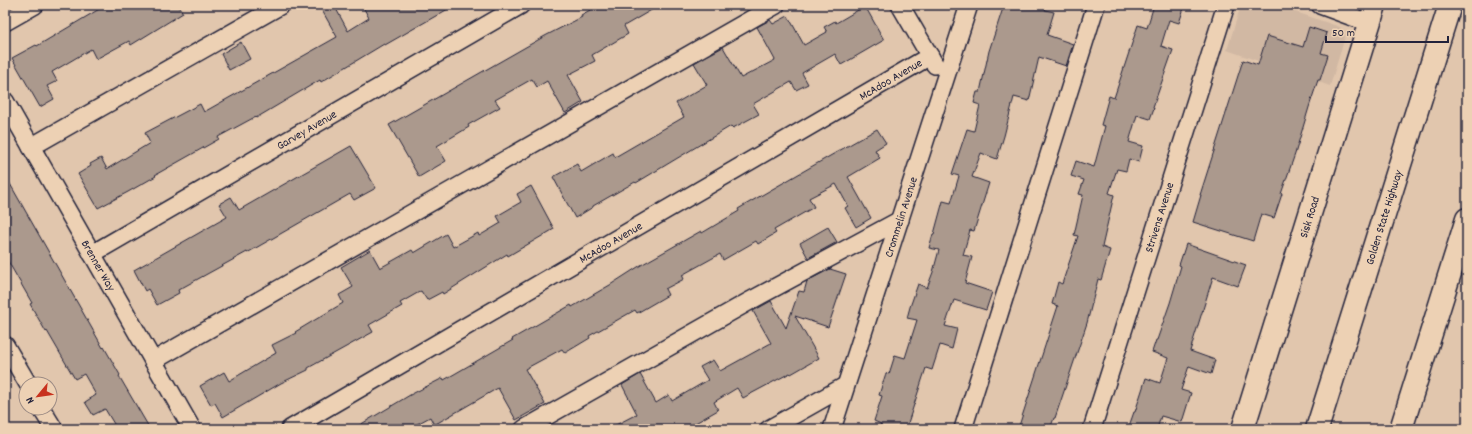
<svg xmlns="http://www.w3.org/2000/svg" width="1472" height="434" viewBox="0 0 1472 434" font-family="Dekko,sans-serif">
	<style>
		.built { fill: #d1b8a3 }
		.building { fill: #ab998d; stroke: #22223b }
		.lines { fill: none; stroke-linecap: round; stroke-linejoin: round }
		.minor-casing { stroke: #22223b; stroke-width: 20 }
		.major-casing { stroke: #22223b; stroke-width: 25 }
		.highway-casing { stroke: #22223b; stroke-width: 25 }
		.minor { stroke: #edd1b4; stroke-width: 17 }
		.major { stroke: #edd1b4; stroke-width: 22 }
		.highway { stroke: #edd1b4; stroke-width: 22 }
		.labels { text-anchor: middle; stroke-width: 4; stroke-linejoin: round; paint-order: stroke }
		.street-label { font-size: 12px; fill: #22223b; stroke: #edd1b4 }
	</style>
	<rect width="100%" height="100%" fill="#e1c6ad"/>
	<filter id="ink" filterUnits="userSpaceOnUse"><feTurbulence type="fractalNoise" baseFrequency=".025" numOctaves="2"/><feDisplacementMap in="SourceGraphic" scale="8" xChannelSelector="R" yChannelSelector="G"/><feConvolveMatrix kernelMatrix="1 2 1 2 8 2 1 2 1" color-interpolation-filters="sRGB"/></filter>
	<g filter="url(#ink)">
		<path class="built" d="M1241 5H1275L1340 27 1345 37 1330 86 1227 50Z"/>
		<path class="building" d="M106 5H178L183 13 131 45 129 41 96 59 91 49 52 72 57 81 47 86 54 99 40 107 12 58 36 45 37 46Z
			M319 5H334L348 31 369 18 362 5H455L385 45 384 44 321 82 320 80 256 118 255 117 218 137 219 139 155 175 156 176 128 192 98 208 78 174 91 166 90 164 101 158 107 169 150 143 145 133 200 104 204 112 337 37Z
			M599 5H660L624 26 628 34 592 55 595 61 568 75 583 102 565 113 547 81 537 87 532 79 495 100 500 107 468 125 469 127 437 146 446 161 419 177 389 125 545 36 582 17 581 15Z
			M1004 5H1047L1045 10 1054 12 1047 35 1073 44 1066 66 1039 57 1029 101 1014 97 1004 136 997 159 981 153 972 177 989 183 974 231 970 230 963 255 972 257 965 283 992 292 986 310 954 300 945 326 957 329 952 349 940 345 932 370 926 368 906 429H879L881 424 874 421 882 396 879 395 886 373 889 374 895 355 905 358 917 320 907 318 910 307 918 284 927 288 933 272 939 250 929 248 933 234H934L943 201 951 203 959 176 952 174 967 129 974 131 980 105 974 103 977 92H980L989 51Z
			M1154 5H1185L1179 23 1169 20 1161 46 1173 50 1153 107 1154 108 1150 119 1137 115 1129 142 1143 146 1139 162 1129 159 1126 171 1117 169 1109 193 1114 195 1102 247 1110 250 1101 280 1098 279 1087 323 1055 418H1054L1050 429H1018L1058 306 1052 304 1058 282 1062 284 1078 236 1074 235 1083 195 1079 194 1084 180 1071 176 1076 161 1094 167 1105 126 1101 125 1109 96 1114 98 1138 25 1147 28Z
			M865 6 884 40 841 65 835 54 802 73 808 84 796 90 791 82 753 104 759 114 733 128 731 126 636 183 635 182 593 206V207L575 218 553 177 577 164 581 172 613 153 615 157 684 117 676 103 707 85 694 63 723 47 741 78 775 60 757 27 770 20 773 24 788 16 804 45 827 32 824 27 835 21 836 23Z
			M1309 27 1327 33 1321 53 1328 55 1320 80H1318L1310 104 1295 154 1281 194H1282L1274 218 1261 214 1253 241 1193 222 1201 195H1200L1243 60 1258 65 1267 36 1303 47Z
			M241 42 250 59 229 70 221 54Z
			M877 129 886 143 875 150 880 158 848 177 871 218 856 227 845 208 848 206 836 184 809 198 814 207 774 230 776 233 758 244 756 241 723 260 720 254 682 275 684 279 665 289 668 295 637 313 635 310 589 336 590 338 565 353 562 349 525 369 545 404 516 420 498 388 434 425 430 417 408 429H353L410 395 443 378 444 380 513 340 512 339 571 305 572 307 610 285 641 265 701 231 702 233 739 211 738 209 769 191Z
			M351 146 376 188 354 200 350 194 247 253V252L178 290 179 293 157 305 148 289 145 291 134 270 227 217 219 204 231 197 239 210Z
			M5 175 103 348 104 347 120 375 119 376 150 429H117L105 409 93 415 85 402 96 395 84 374 75 379 47 331 46 332 30 304 32 303 5 256Z
			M531 186 554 229 508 256 507 254 443 294 442 292 427 300 421 291 400 303 402 306 369 325 373 332 308 368V370L281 383 223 417 215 403 211 405 200 386 224 372 229 381 276 353 272 345 296 333 295 332 343 303 339 295 353 287 341 267 370 250 380 268 412 250 414 253 446 234 453 247 478 233 479 236 501 223 497 216 521 202 517 194Z
			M828 227 837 242 808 258 800 243Z
			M1186 244 1246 265 1238 286 1213 277 1190 351 1215 360 1211 374 1189 366 1181 390 1191 393 1182 422 1161 416 1157 429H1128L1134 412H1135L1146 378 1160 383 1168 358 1152 352 1156 340H1157L1170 303 1181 266 1179 265Z
			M830 269 846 274 828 327 795 316 819 358 791 374 790 373 743 398 737 388 714 402 718 410 685 429H608L637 414 622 385 640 374 656 403 669 395 672 401 708 380 700 367 713 360 720 371 771 343 753 311 771 301 786 328 799 291 804 292 807 281Z"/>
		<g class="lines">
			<g class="minor-casing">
				<g id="minor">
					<path d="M900 5 935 65"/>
					<path d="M1320 5 1369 23"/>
					<path d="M5 22 35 5"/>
					<path id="s1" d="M5 101 192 429"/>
					<path d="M31 147 281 5"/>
					<path id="s2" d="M92 254 521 5"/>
					<path d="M5 345 28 384"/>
					<path d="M153 361 776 5"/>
					<path d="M41 408 54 429"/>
					<path id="s3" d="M290 429 930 56"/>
					<path d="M524 429 748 302 900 220"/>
					<path d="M769 429 845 386"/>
					<path id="s4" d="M832 429 969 5"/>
					<path d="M963 429 1096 5"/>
					<path id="s5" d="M1092 429 1226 5"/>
				</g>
			</g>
			<g class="major-casing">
				<g id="major">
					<path id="s6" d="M1243 429 1375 5"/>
				</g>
			</g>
			<g class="highway-casing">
				<g id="highway">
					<path id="s7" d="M1317 429 1450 5"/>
					<path d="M1401 429 1467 219"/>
				</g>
			</g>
			<use href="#minor" class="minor"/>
			<use href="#major" class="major"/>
			<use href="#highway" class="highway"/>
		</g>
	</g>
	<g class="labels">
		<g class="street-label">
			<text dy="4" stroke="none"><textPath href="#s3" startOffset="695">McAdoo Avenue</textPath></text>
			<text dy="4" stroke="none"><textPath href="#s2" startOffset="248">Garvey Avenue</textPath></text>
			<text dy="4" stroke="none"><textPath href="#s4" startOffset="223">Crommelin Avenue</textPath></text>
			<text dy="4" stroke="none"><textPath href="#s5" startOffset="222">Strivens Avenue</textPath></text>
			<text dy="4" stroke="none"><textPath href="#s6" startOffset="222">Sisk Road</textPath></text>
			<text dy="4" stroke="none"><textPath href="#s7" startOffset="222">Golden State Highway</textPath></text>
			<text dy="4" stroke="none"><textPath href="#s3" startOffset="371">McAdoo Avenue</textPath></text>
			<text dy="4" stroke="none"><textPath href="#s1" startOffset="189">Brenner Way</textPath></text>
		</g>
	</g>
	<rect width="1472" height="434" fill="none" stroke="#edd1b4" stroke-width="20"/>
	<rect x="10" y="10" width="1452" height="414" fill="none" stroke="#22223b" stroke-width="1.5" filter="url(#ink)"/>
	<g transform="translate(38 396) rotate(241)"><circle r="19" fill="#edd1b4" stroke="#9c8b84"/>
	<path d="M0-3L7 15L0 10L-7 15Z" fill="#c8321e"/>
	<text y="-6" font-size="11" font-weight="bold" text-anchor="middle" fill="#22223b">N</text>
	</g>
	<path d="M1326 36v6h122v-6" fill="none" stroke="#22223b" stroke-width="2"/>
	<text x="1332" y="36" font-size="12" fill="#22223b" stroke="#edd1b4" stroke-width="3" paint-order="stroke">50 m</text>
</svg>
